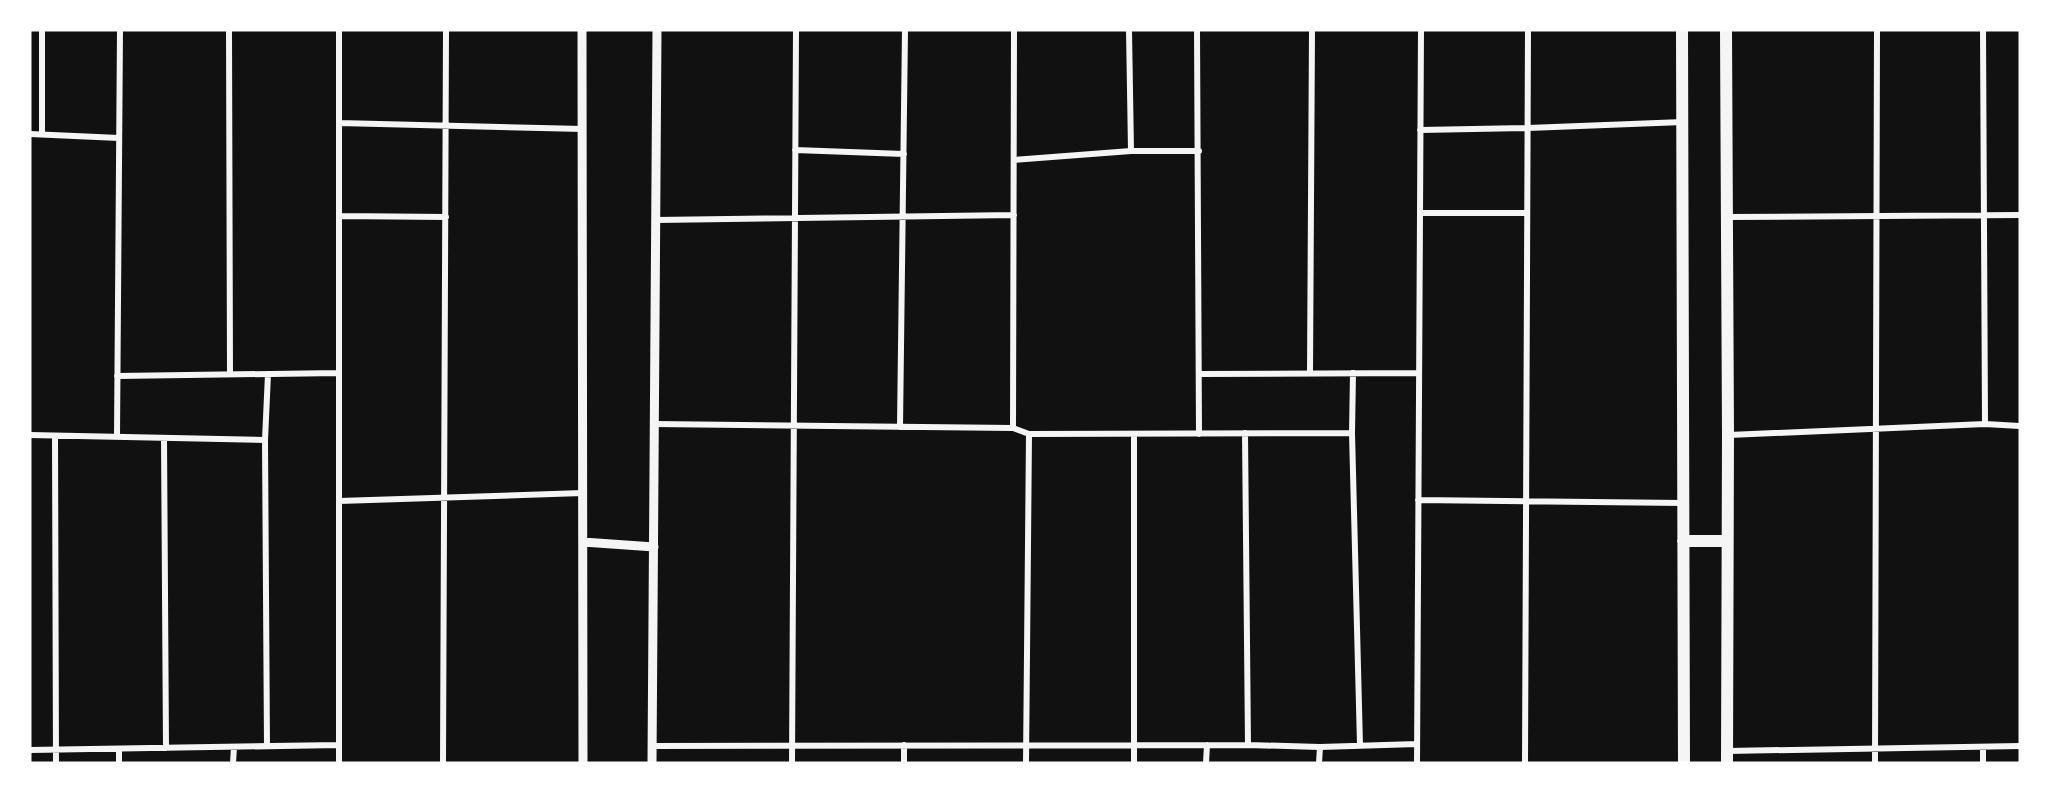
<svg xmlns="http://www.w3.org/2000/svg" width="2050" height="793" viewBox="0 0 2050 793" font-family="'Fira Sans',sans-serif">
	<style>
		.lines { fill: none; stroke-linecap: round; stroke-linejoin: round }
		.minor { stroke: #f5f5f5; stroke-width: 6 }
		.tertiary { stroke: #f5f5f5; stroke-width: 9 }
		.primary { stroke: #f5f5f5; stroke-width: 12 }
	</style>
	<rect width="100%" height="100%" fill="#111"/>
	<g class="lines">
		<path class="minor" d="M42 30V134
			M229 30 230 374
			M339 30V763
			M1129 30 1131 151
			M1197 30 1199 434
			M1983 30 1985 424
			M339 123 583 129
			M1420 130 1528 128 1683 122
			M30 134 119 138
			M795 150 904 154
			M1014 160 1131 151H1199
			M1421 213H1527
			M339 216 446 217
			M1727 217 2020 215
			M656 220 1014 215
			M1310 373 1312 30
			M1353 373 1352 433 1360 745
			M1199 374 1419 373
			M117 376 339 373
			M654 424 1013 428 1029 434 1352 433
			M900 427 905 30
			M1013 428 1014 30
			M1245 433 1248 745
			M30 435 265 440
			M1729 435 1985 424 2020 426
			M55 436 56 763
			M117 437 120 30
			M164 438 166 748
			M1418 500 1683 503
			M339 501 583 493
			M267 746 265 440 268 374
			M652 746 1248 745 1320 747 1417 744
			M1983 747V763
			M30 750 339 745
			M1727 751 2020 746
			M119 763V749
			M233 763 234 747
			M443 763 446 30
			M792 763 796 30
			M904 763V745
			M1026 763 1029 434
			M1134 763V434
			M1206 763 1207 745
			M1319 763 1320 747
			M1417 763 1421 30
			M1525 763 1528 30
			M1875 763 1877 30"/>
		<path class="tertiary" d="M582 30 583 763
			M583 542 654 547
			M652 763 657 30"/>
		<path class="primary" d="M1682 30 1684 763
			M1726 30 1728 435 1727 763
			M1683 541H1726"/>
	</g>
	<rect width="2050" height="793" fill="none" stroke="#ffffff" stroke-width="63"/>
</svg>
